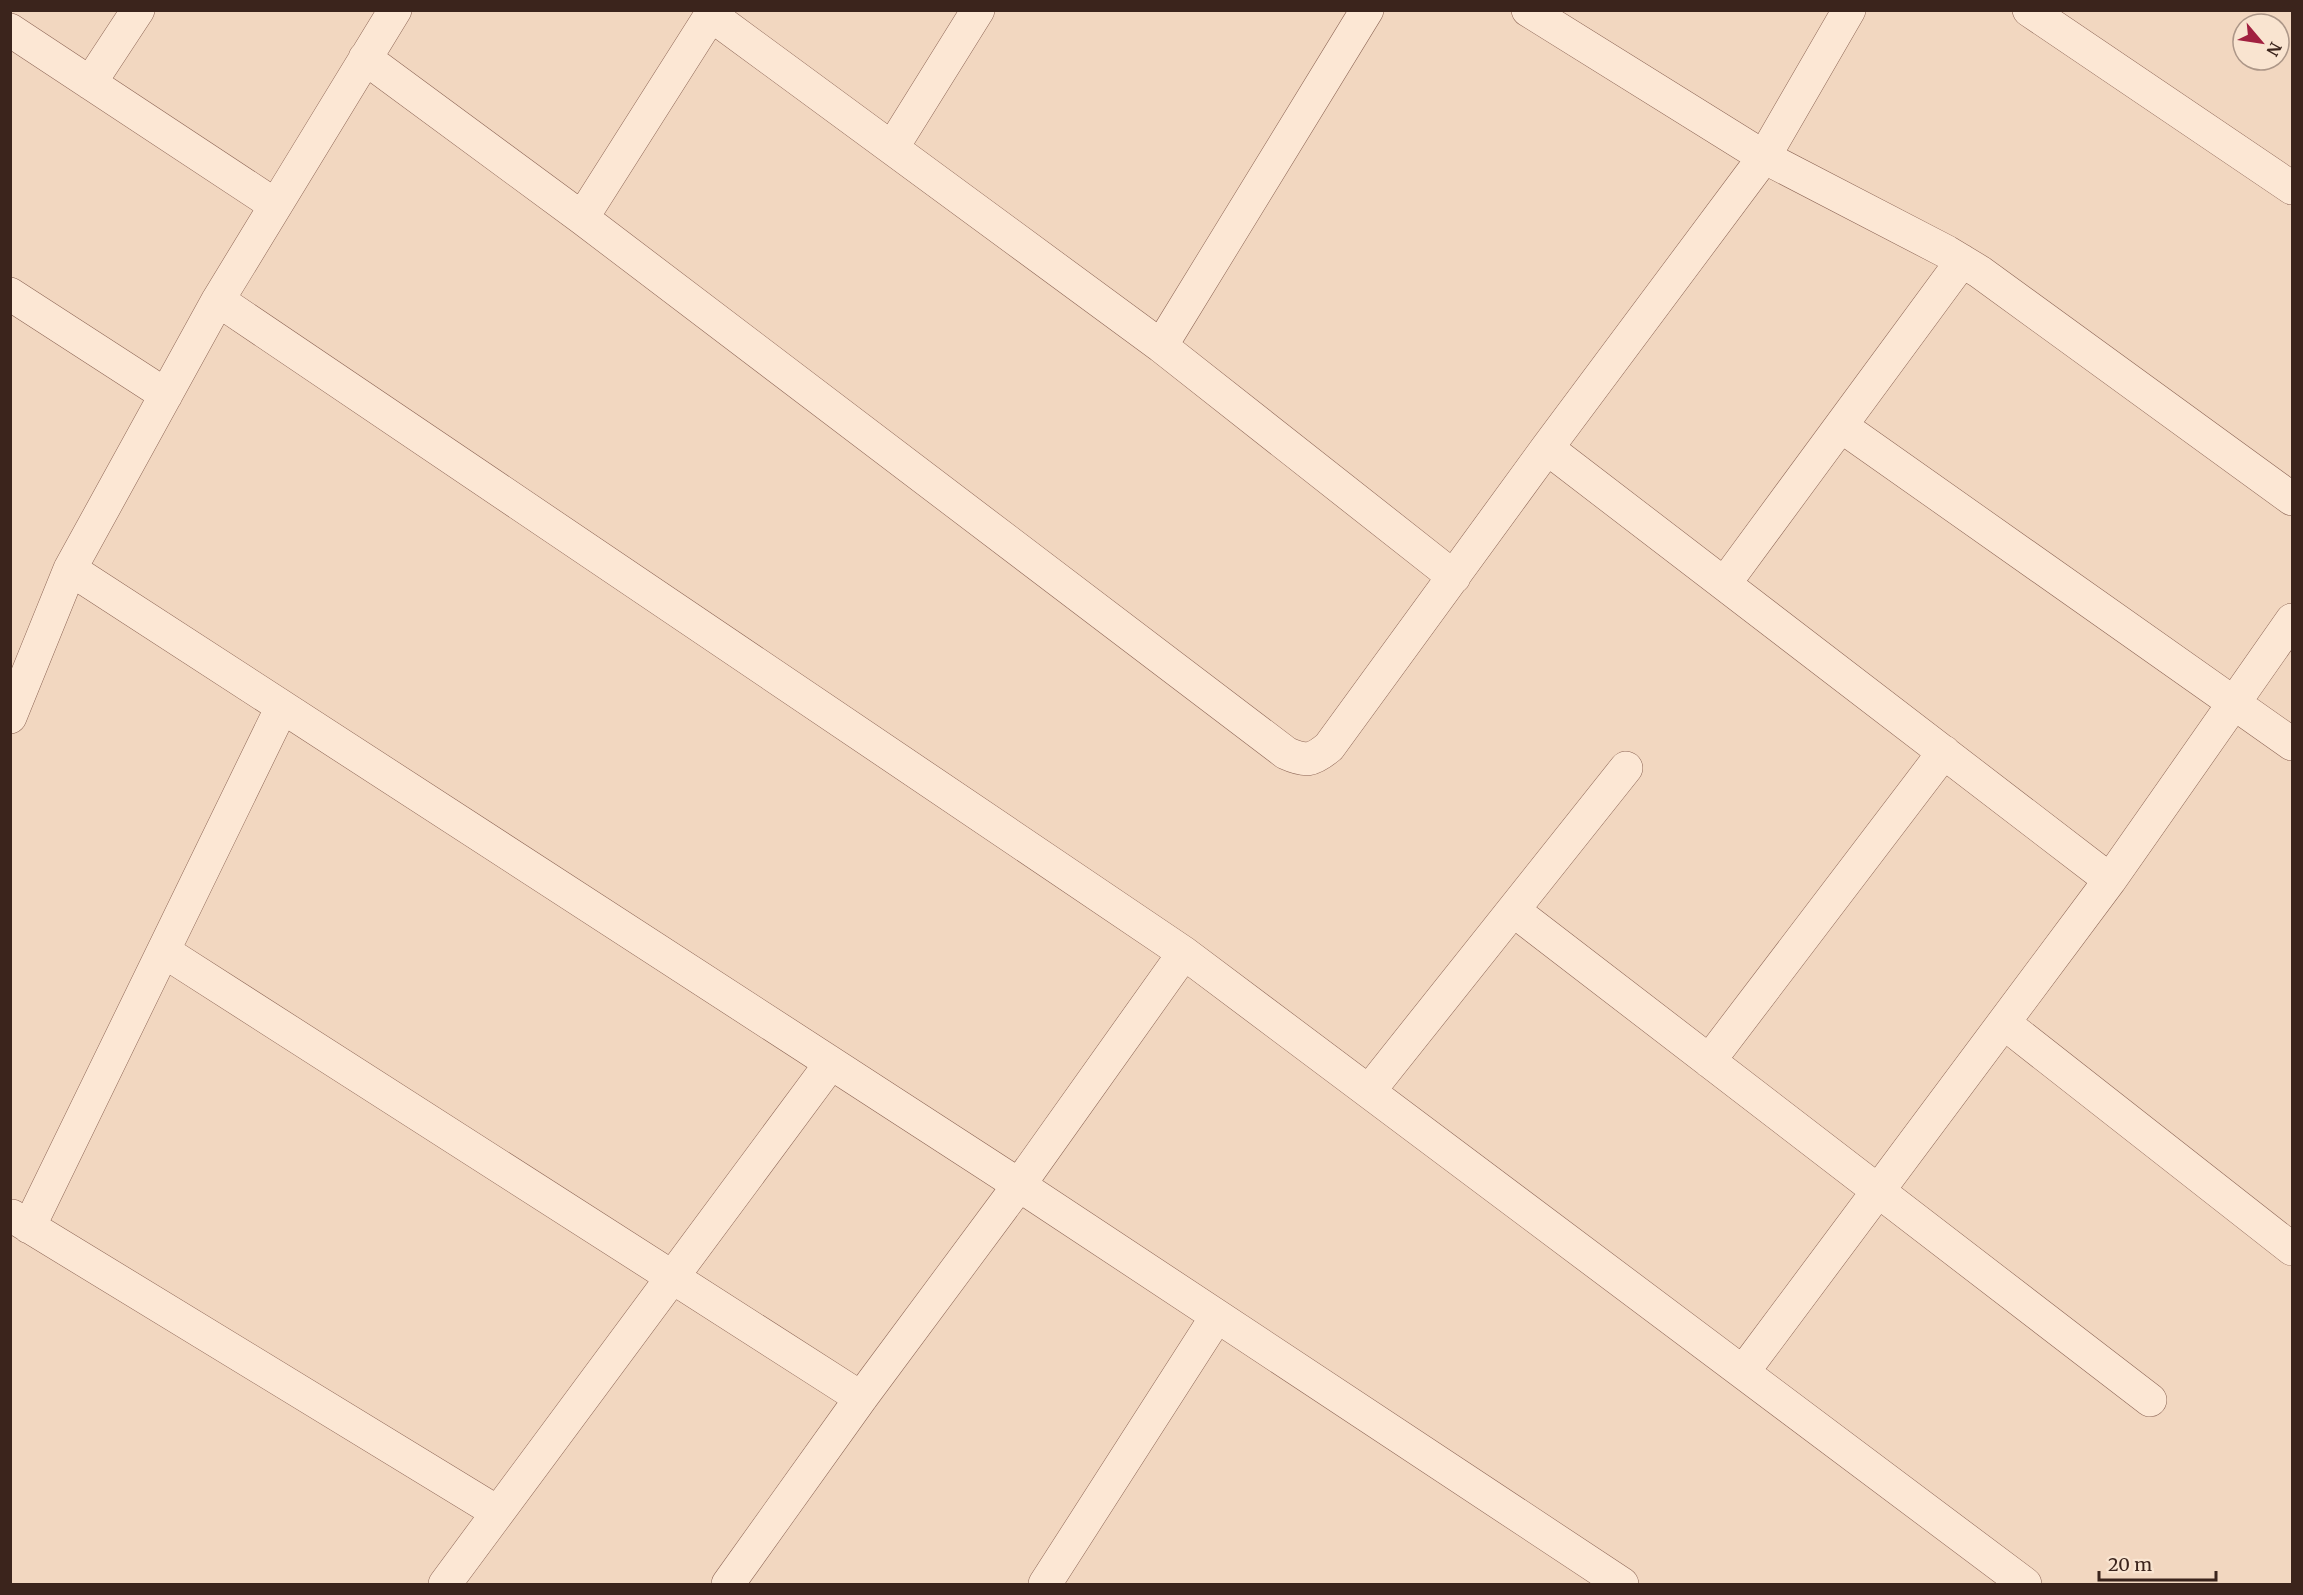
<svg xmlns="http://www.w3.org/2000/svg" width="2303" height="1595" viewBox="0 0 2303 1595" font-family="Merriweather,serif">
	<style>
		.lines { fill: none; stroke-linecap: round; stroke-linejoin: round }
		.minor-casing { stroke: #8d6656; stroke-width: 34 }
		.minor { stroke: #fce7d4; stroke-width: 33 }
	</style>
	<rect width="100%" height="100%" fill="#f2d7c0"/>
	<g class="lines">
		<g class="minor-casing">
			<path id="minor" d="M1528 10 1764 157 1947 252 1980 272 2292 499
				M2029 10 2292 188
				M711 15 1161 346 1454 577
				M10 30 275 205
				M365 58 582 218 1286 753C1306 762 1312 761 1329 747L1547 448 1764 157 1849 10
				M90 83 138 10
				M892 148 978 10
				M582 218 714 10
				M10 294 166 395
				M218 300 1184 953 2025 1584
				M1161 346 1367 10
				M1841 426 2292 744
				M1547 448 2110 880
				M70 569 1019 1185 1622 1584
				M1725 583 1962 261
				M10 717 70 569 218 300 395 10
				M1513 910 2150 1400
				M165 952 861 1398
				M2004 1023 2292 1249
				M1709 1061 1944 752
				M1369 1091 1626 768
				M12 1216 497 1512
				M29 1227 282 707
				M1743 1372 2110 880 2292 620
				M445 1584 831 1063
				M728 1584 861 1398 1019 1185 1184 953
				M1045 1584 1217 1316"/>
		</g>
		<use href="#minor" class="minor"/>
	</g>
	<rect width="2303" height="1595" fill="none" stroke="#3b241c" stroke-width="24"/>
	<g transform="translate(2261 42) rotate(119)"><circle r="28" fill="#f9e4d0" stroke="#ad9788" stroke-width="1.5"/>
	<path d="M0-4.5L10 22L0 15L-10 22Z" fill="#a1203f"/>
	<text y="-9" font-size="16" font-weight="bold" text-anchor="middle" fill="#3b241c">N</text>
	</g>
	<path d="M2099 1571v9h117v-9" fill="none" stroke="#3b241c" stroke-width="3"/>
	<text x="2108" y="1571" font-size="18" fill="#3b241c" stroke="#f9e4d0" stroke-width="4.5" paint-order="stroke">20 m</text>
</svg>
